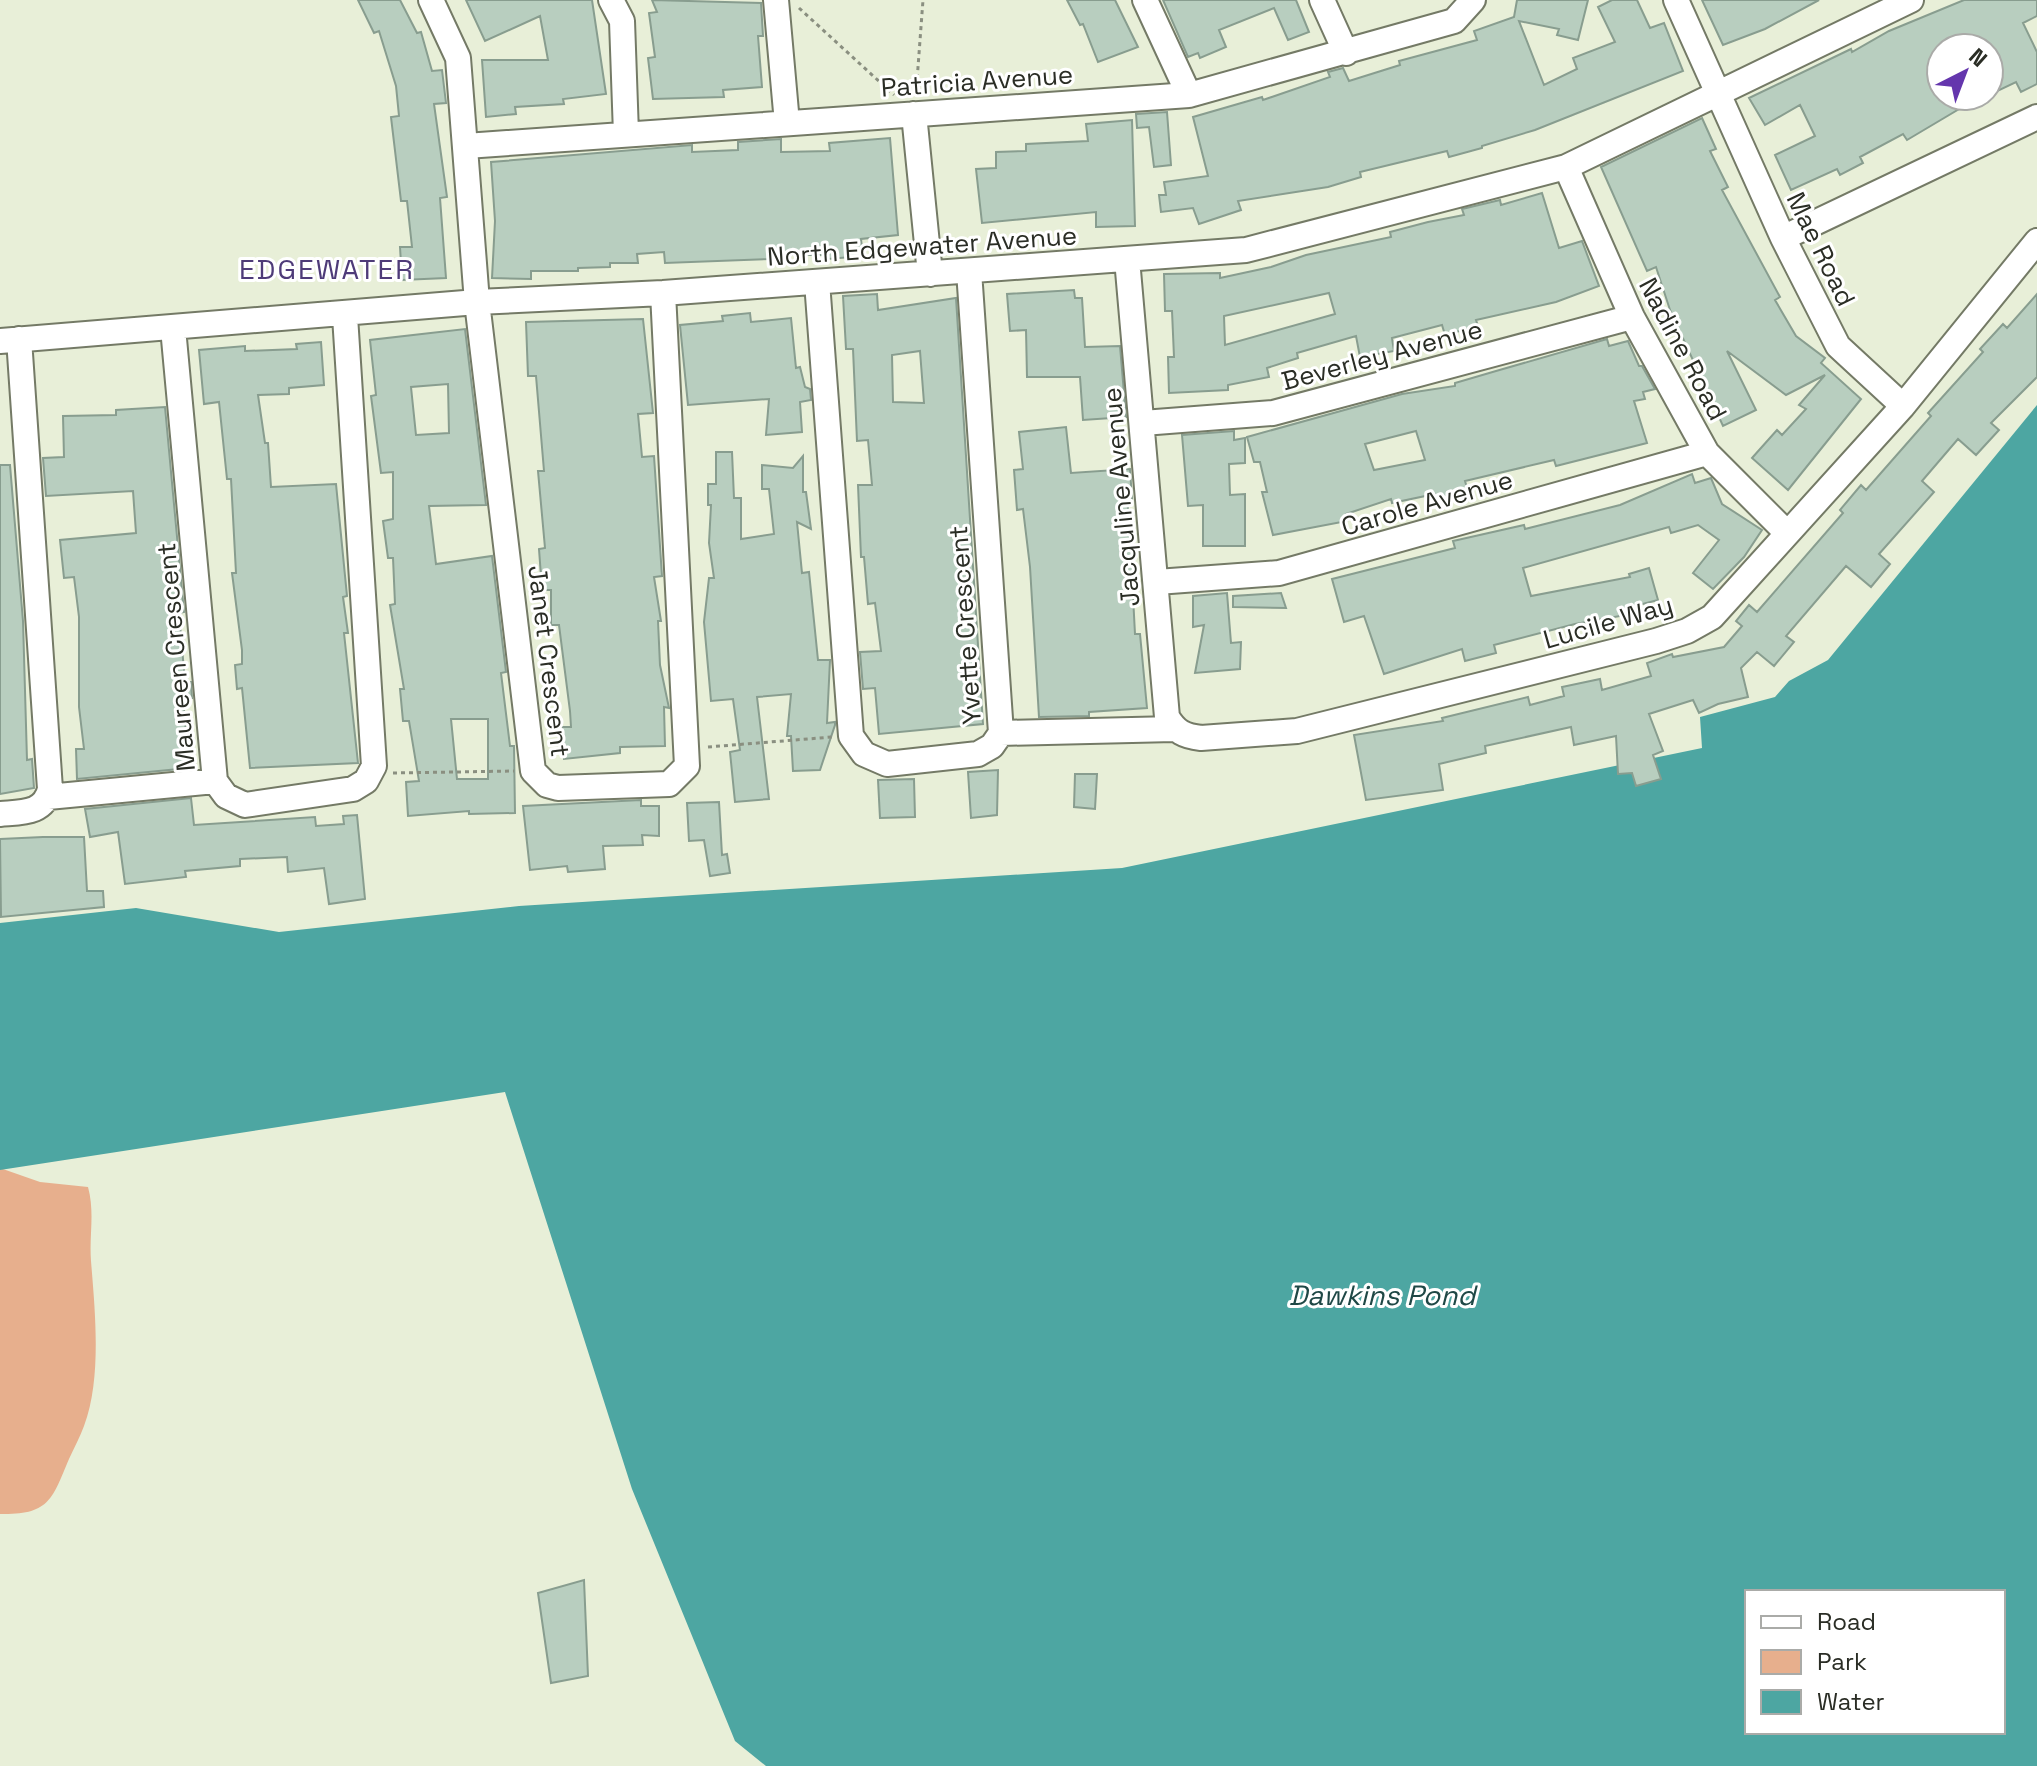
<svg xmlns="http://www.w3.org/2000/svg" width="2037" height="1766" viewBox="0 0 2037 1766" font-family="'Space Grotesk',sans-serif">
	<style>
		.green { fill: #e7af8d }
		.water { fill: #4da6a2; fill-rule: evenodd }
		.building { fill: #b8cebf; stroke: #889d8f; stroke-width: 2; fill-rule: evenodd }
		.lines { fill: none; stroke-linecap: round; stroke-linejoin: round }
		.minor-casing { stroke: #747a66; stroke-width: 28 }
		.path { stroke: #8a8f80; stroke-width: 3; stroke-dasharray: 4 4; stroke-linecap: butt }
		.minor { stroke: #fff; stroke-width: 24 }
		.labels { text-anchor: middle; stroke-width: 6; stroke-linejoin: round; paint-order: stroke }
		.street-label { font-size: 26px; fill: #2a2d25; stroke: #fff }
		.neighbourhood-label { font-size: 28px; letter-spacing: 2px; fill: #4e3b78; stroke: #fff }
		.water-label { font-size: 28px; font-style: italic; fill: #1f4846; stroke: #fff }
	</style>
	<rect width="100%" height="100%" fill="#e8efd8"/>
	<path class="green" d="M0 1168 40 1182 88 1187C95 1213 89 1235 91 1261 95 1311 102 1378 84 1426 80 1437 74 1448 69 1459 52 1499 50 1515 0 1514Z"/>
	<path class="water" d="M2037 405V1766H766L735 1741 632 1489 505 1092 0 1170V923L136 908 279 932 519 906 1122 868 1702 748 1700 717 1775 697 1789 681 1828 660ZM1747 1592H2003V1732H1747Z"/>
	<path class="building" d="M358 0H400L417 33 421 32 432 71 442 70 446 103 434 104 447 197 440 198 446 278 402 280 400 247H412L407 201H401L391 117 399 116 396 86 379 31 374 33Z
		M466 0H592L606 94 563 99 564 104 515 107 516 114 486 117 482 60H548L540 16 485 41Z
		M652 0 761 3 763 36H758L762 87 723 90 724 97 653 99 648 58 655 57 649 13 657 12Z
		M1067 0H1115L1138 47 1098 62 1083 24 1080 25Z
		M1163 0H1296L1309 32 1288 40 1274 8 1219 30 1226 47 1200 58 1198 53 1188 57Z
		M1517 0H1588L1578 40 1557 35 1559 29 1519 21 1544 85 1577 69 1573 58 1615 42 1598 7 1612 0H1637L1650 28 1664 23 1683 71 1535 130 1482 146V148L1449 157 1447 151 1360 172 1361 177 1328 187 1238 201 1241 210 1199 224 1193 208 1161 212 1159 195H1166L1164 182 1208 176 1193 117 1262 97 1263 100 1330 77 1328 72 1343 68 1349 81 1400 65 1399 61 1477 40 1474 31 1514 17Z
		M1702 0H1819L1765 29 1723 45Z
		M1964 0H2037V16L2023 23 2037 52V84L2021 92 2016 82 1989 95V48H1941V96H1981L1907 140 1903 134 1860 157 1863 163 1840 175 1837 169 1791 190 1775 155 1815 136 1800 105 1765 125 1749 98 1851 49 1852 52 1889 31Z
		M1167 112 1171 165 1154 167 1149 127 1137 128 1136 114Z
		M1702 118 1716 149 1710 151 1728 187 1722 190 1780 297 1775 300 1796 336 1825 358 1821 363 1861 399 1788 490 1752 458 1777 430 1782 435 1806 409 1799 405 1825 375 1786 395 1727 351 1756 410 1723 426 1670 310 1656 267 1647 271 1601 167Z
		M1132 120 1135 226 1096 227V212L982 223 976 169 996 168V152L1026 151V144L1088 141 1086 124Z
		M890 138 898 235 861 239 863 256 828 259V255H772V259L665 263 664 252 637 254 638 263H610V267L578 268V271H531V279L492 278 495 221 491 162 692 145V152L738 150V142L781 139V152L830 151 829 143Z
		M1542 193 1559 248 1582 241 1599 286 1556 302 1476 320 1478 326 1445 335 1442 325 1392 338 1394 351 1360 357 1356 336 1297 353 1298 358 1267 368 1269 377 1228 385V390L1169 393 1168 357H1174L1172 311H1165L1164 274 1220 273V278L1271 267 1306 255 1391 237 1390 232 1428 222 1464 215 1462 209 1500 200 1501 205ZM1329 293 1335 314 1225 345 1224 316Z
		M1074 290 1075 298H1082L1085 347 1120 346 1126 417 1083 420 1080 377H1027L1026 330 1010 331 1007 294Z
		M877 294 878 310 956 298 983 724 879 734 875 688 863 689 860 652 881 651 875 603 868 604 864 557H861L858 485H872L868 440 857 441 853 349H846L843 296ZM920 351 924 403 893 402 892 355Z
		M2037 294V377L1991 423 1999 430 1976 455 1958 439 1922 481 1934 492 1879 554 1890 564 1871 587 1846 566 1786 636 1794 642 1774 666 1757 652 1741 668 1748 697 1718 704 1699 713 1693 700 1649 714 1663 751 1653 755 1661 779 1636 786 1632 773 1618 774 1616 736 1574 745 1571 727 1485 746 1486 753 1439 764 1443 790 1366 800 1354 735 1443 721 1442 718 1528 697 1530 705 1564 696 1562 687 1600 679 1602 690 1651 676 1647 663 1672 654 1673 657 1724 647 1742 626 1736 621 1749 605 1757 612 1843 513 1840 510 1861 485 1866 490 1931 416 1928 413 1983 352 1980 349 2003 324 2007 328Z
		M750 313 751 322 791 318 796 368 800 367 805 387 810 389 811 400 800 402 802 432 766 435 769 399 688 405 680 325 723 321 722 316Z
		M643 319 653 413 638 414 642 457 654 456 662 576 654 577 661 621H658L660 665 669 708 664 707 665 746 620 747V753L564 759 561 727H571L570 711 559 625H551V590H542L539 549 545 548 538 471H544L536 376H528L526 322Z
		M465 329 486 505 429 506 436 564 492 556 506 672 501 673 510 746H514L515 813 469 814V811L408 816 406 782 419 781 409 721H403L400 689H404L390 605 395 604 393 558H388L383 521 393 519V472L381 473 371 396 376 395 370 340ZM448 384 449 433 416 435 411 387ZM451 719H488V779H457Z
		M1607 339 1609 346 1628 341 1639 366H1642L1655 389 1643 392 1645 399 1634 401 1647 443 1556 466 1554 460 1465 481 1468 491 1437 501 1435 494 1392 503 1391 499 1346 514 1347 521 1273 535 1262 492H1267L1260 462H1254L1247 437 1402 394 1455 386V383L1496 371ZM1416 431 1425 460 1374 470 1365 444Z
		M321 342 324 385 289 388V394L258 395 265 443H268L271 487 336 484 347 596 343 597 348 633H344L358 763 250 768 242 688 237 689 235 665 242 664V650L232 573H236L231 479H227L219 402 204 404 199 350 245 346V351L297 349 296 344Z
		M165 407 184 612 179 613 185 682H191L192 698 183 699 189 768 77 779 76 749H84L79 707V617L74 577 64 578 60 540 136 533 133 491 46 496 43 458 64 457 63 416 116 415V410Z
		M1066 427 1071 473 1130 469 1132 499 1127 500 1136 577H1132L1135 634H1140L1147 708 1089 712V716L1039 717 1030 567 1023 509 1017 510 1014 470 1023 469 1019 432Z
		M1234 431V440L1245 438V463L1229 464 1230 495 1245 494V546H1203V505L1188 506 1182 435Z
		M716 452H732L734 498H741V539L774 534 769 489H762V465L793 468 803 456V492H806L811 529 797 522 802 573 809 572 818 660H830L827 723 835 722V725L820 770 793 771 791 736H787L791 694 757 697 769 799 735 802 730 752 740 750 733 699 711 701 704 622 709 578H714L709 543 711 505H708V484H716Z
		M0 465H10L23 621 27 760 32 759 34 788 0 794Z
		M1692 474 1695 483 1711 478 1722 504 1762 530 1744 557 1713 589 1693 573 1719 540 1698 525 1671 533 1669 527 1523 568 1531 596 1630 577 1629 574 1649 568 1658 600 1635 606 1637 613 1575 624 1494 645 1496 653 1465 661 1462 649 1384 674 1364 616 1344 622 1332 579 1455 548 1453 541 1524 525 1525 529 1620 505Z
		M1227 593 1231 643 1241 642 1240 669 1195 673 1204 625 1193 627V596Z
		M1281 593 1286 608 1233 607V596Z
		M998 770 997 815 971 818 968 772Z
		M1075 774H1097L1095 809 1074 807Z
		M914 779 915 817 880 818 878 780Z
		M191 798 194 825 315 817 316 826 344 824 343 816 357 815 365 899 329 904 324 868 288 872 287 857 240 859V866L185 871 186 877 125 884 118 832 90 837 85 809Z
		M641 800V806H659V836L642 835 643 845 603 846 605 869 568 872 567 866 530 870 523 806Z
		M719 802 722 855 727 854 730 873 710 876 704 840 689 841 687 803Z
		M43 837H84L87 891H103L104 907 1 917 0 839Z
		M584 1580 588 1676 551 1683 538 1593Z"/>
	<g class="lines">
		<g class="minor-casing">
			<path id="minor" d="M431 0 458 58 477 302 533 771 547 785 558 788 669 784 687 766 663 293
				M611 0 622 21 626 134
				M776 0 787 123
				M1145 0 1189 95
				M1322 0 1346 53
				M1676 0 1783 238 1838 346 1903 406
				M914 114 930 274
				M466 146 1189 95 1454 21 1473 0
				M1566 167 1632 317 1707 453 1787 533
				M1783 238 2037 117
				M1127 259 1167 717C1176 732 1184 736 1201 738L1297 731 1656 641 1687 631 1712 617 1903 406 2037 241
				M817 282 851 736 864 754 887 764 978 754 992 746 1001 733 969 271
				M173 328 215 781 226 796 245 805 353 789 366 781 374 766 345 316
				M0 341 477 302 663 293 1246 250 1566 167 1911 0
				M1143 423 1273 413 1632 317
				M1157 582 1279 573 1707 453
				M1001 733 1174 729
				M48 797 215 781
				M0 814C22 812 44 814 50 789L19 339"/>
		</g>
		<path class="path" d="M799 8 894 95
			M916 94 923 0
			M708 747 832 737
			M393 773 514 771"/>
		<use href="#minor" class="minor"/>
	</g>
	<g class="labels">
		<g class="street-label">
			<text transform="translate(977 81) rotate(-4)" y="9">Patricia Avenue</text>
			<text transform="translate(922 246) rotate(-4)" y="9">North Edgewater Avenue</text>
			<text transform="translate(1821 249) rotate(64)" y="9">Mae Road</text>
			<text transform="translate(1683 349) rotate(62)" y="9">Nadine Road</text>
			<text transform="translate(1382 355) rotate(-15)" y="9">Beverley Avenue</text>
			<text transform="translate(1121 497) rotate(-95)" y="9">Jacquline Avenue</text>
			<text transform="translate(1427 503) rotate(-16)" y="9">Carole Avenue</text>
			<text transform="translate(1608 622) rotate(-16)" y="9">Lucile Way</text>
			<text transform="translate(965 625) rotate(-94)" y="9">Yvette Crescent</text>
			<text transform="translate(176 657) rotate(-95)" y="9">Maureen Crescent</text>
			<text transform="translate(549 661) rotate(83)" y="9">Janet Crescent</text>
		</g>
		<g class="neighbourhood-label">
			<text x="327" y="279">EDGEWATER</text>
		</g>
		<g class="water-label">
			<text x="1382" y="1305">Dawkins Pond</text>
		</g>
	</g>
	<rect x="1745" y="1590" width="260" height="144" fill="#ffffff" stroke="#aaaba8" stroke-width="2"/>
	<rect x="1761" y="1616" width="40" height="12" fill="#ffffff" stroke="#aaaba8" stroke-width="2"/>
	<text x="1817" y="1630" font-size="24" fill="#2a2d25">Road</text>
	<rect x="1761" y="1650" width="40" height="24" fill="#e7af8d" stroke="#aaaba8" stroke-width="2"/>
	<text x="1817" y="1670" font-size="24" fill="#2a2d25">Park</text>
	<rect x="1761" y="1690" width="40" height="24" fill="#4da6a2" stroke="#aaaba8" stroke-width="2"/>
	<text x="1817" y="1710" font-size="24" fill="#2a2d25">Water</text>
	<g transform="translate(1965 72) rotate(42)"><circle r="38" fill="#ffffff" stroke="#aaaba8" stroke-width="2"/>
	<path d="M0-6L14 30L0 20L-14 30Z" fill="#6436ad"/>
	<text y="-12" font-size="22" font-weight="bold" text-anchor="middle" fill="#2a2d25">N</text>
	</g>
</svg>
